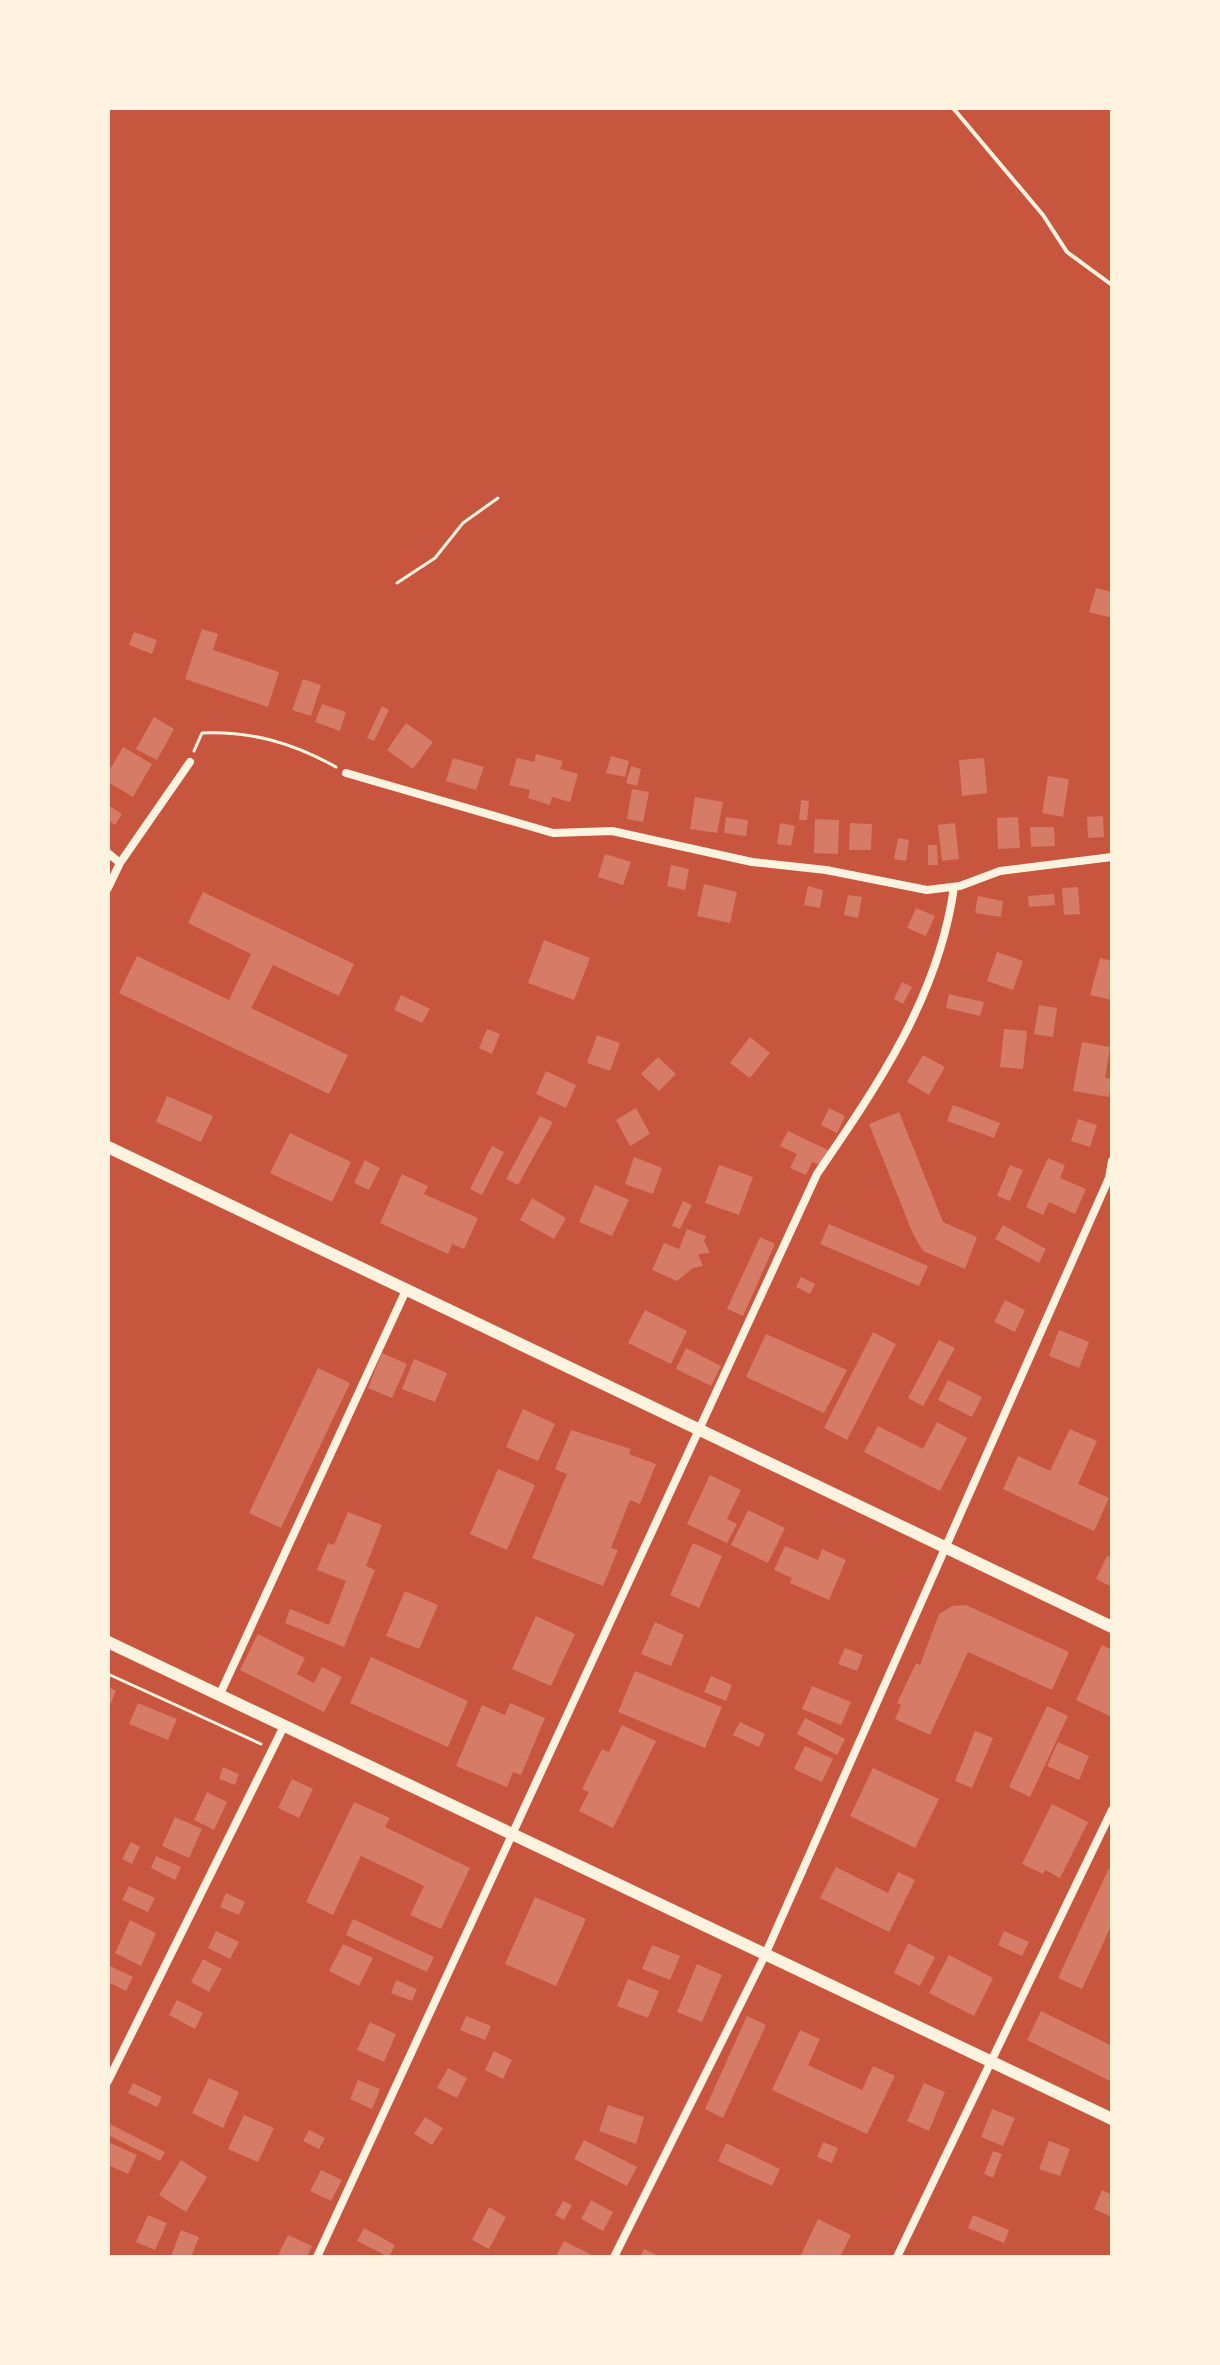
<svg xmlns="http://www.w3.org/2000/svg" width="1220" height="2365" viewBox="0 0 1220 2365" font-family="Mulish,sans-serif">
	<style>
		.building { fill: #d67c66 }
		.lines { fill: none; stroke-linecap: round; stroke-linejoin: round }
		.path { stroke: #fff3e0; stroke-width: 3 }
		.service { stroke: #fff3e0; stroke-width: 4 }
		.minor { stroke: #fff3e0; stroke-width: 8 }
		.secondary { stroke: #fff3e0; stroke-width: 12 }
	</style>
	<rect width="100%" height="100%" fill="#c8553d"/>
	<path class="building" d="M1096 588 1112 592V618L1089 612Z
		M202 629 218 634 213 650 279 672 268 707 185 679Z
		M134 632 157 640 152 654 129 645Z
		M303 679 321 685 311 716 292 710Z
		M322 704 346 712 340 731 315 722Z
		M382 706 389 710 374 741 367 738Z
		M154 717 174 729 157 760 136 749Z
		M406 723 433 742 413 769 387 750Z
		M123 747 152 764 133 797 108 782V773Z
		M536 754 563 761 560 769 578 774 570 802 552 797 550 805 538 801 528 798 530 790 509 785 517 758 534 762Z
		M611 756 629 761 625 777 606 773Z
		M453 758 484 767 476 790 446 781Z
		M984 758 987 793 962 796 959 760Z
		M631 766 641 769 637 786 626 783Z
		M1048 776 1069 779 1063 817 1042 813Z
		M632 789 649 792 643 822 627 819Z
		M695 797 723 802 717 833 690 829Z
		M801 800 809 801 807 820H799Z
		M108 805 122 814 115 825 108 820Z
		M1103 816 1104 837 1088 838 1087 817Z
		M726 817 748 820 746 836 724 833Z
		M1018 817 1020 848 998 849 997 818Z
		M815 819 839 820 838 854 814 853Z
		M780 823 795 826 791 846 777 844Z
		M850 823 872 824 871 850H849Z
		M955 823 959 859 942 861 938 825Z
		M1030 827H1054L1055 846 1031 847Z
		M898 838 909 840 906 861 894 859Z
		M928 845H937L938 865H928Z
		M605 854 631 862 623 885 598 877Z
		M671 865 689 869 685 890 667 886Z
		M704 884 737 892 730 923 697 916Z
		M808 886 823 890 820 908 804 905Z
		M1078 887 1080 914 1064 915 1062 888Z
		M203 892 354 964 339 996 273 965 251 1008 348 1055 329 1094 119 993 137 956 229 1000 251 954 188 923Z
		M1054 894 1055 905 1029 907 1028 896Z
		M848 895 862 897 858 918 844 915Z
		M978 896 1003 901 1001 917 975 913Z
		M916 908 935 916 926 936 907 928Z
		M544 940 590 958 574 1000 528 983Z
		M997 952 1023 961 1013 990 987 981Z
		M1100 958 1112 961V1000L1090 995Z
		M902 982 912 987 903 1004 894 999Z
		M949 994 984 1002 980 1016 946 1008Z
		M401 995 430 1009 422 1023 394 1010Z
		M1039 1005 1057 1008 1053 1037 1034 1034Z
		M487 1029 500 1034 492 1054 479 1048Z
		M1004 1029 1027 1031 1023 1069 1000 1067Z
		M597 1035 620 1043 610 1071 587 1063Z
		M750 1037 770 1053 750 1078 730 1063Z
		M1082 1042 1110 1047 1105 1078 1112 1079 1109 1097 1073 1091Z
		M923 1055 945 1067 929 1095 907 1082Z
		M658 1057 676 1074 659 1091 641 1074Z
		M546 1071 576 1085 566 1108 536 1094Z
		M167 1096 213 1116 201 1142 156 1122Z
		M953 1105 1000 1123 994 1138 947 1121Z
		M636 1108 650 1134 630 1146 616 1120Z
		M829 1108 845 1116 837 1133 821 1125Z
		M899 1112 943 1222 977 1237 965 1269 923 1251 913 1234 869 1124Z
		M540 1116 553 1122 518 1185 506 1179Z
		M1078 1119 1097 1125 1090 1147 1071 1141Z
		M788 1131 828 1150 820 1165 812 1162 806 1175 790 1168 797 1154 780 1146Z
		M290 1133 351 1162 332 1202 270 1173Z
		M492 1146 504 1152 482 1195 470 1189Z
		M634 1157 662 1168 653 1194 625 1184Z
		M1048 1158 1065 1165 1060 1178 1086 1189 1075 1214 1049 1202 1043 1215 1026 1207Z
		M365 1160 380 1168 369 1190 354 1183Z
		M719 1165 753 1177 739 1215 705 1203Z
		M1010 1165 1023 1170 1010 1201 997 1196Z
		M402 1174 428 1186 424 1194 478 1218 464 1249 452 1244 448 1254 380 1223Z
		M595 1185 629 1200 612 1236 579 1222Z
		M532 1198 566 1218 554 1239 520 1220Z
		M683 1201 692 1205 680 1229 672 1226Z
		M829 1224 928 1266 919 1286 820 1244Z
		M1003 1225 1046 1249 1039 1263 995 1239Z
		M687 1229 706 1236 704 1241 710 1253 698 1254 703 1266 693 1268 677 1281 652 1270 664 1243 679 1249Z
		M760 1237 775 1244 743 1316 727 1309Z
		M801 1277 815 1284 810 1294 796 1287Z
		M1005 1300 1025 1310 1015 1332 994 1322Z
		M645 1310 687 1331 671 1364 628 1343Z
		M1059 1330 1089 1342 1079 1368 1049 1356Z
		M873 1332 896 1344 847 1440 824 1428Z
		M766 1334 847 1370 824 1413 746 1377Z
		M939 1340 955 1348 923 1406 908 1398Z
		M686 1348 721 1366 711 1386 676 1369Z
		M382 1353 407 1364 392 1398 368 1388Z
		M414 1359 447 1373 435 1402 402 1389Z
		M318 1368 350 1383 281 1528 249 1513Z
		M948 1380 982 1397 972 1417 938 1400Z
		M523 1409 555 1424 538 1461 506 1447Z
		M937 1422 967 1438 940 1491 864 1452 878 1426 923 1449Z
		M1070 1429 1097 1441 1078 1484 1109 1498 1094 1531 1003 1489 1018 1456 1050 1471Z
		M571 1430 631 1449 629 1454 656 1464 640 1504 630 1500 611 1548 618 1550 603 1586 532 1558 567 1474 555 1469Z
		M498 1469 535 1485 507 1550 470 1534Z
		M710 1475 741 1490 727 1519 737 1524 727 1543 687 1524Z
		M748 1510 785 1528 768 1563 731 1545Z
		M348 1512 382 1525 366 1566 375 1570 344 1647 285 1623 290 1609 329 1625 346 1581 317 1570 328 1543 334 1545Z
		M693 1543 722 1556 699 1608 670 1595Z
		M785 1546 818 1560 822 1549 846 1560 829 1600 790 1583 792 1578 774 1570Z
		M1107 1556 1112 1558V1587L1096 1579Z
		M405 1591 438 1605 419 1649 386 1636Z
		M966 1605 1069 1652 1052 1690 968 1652 930 1735 895 1719 901 1705 897 1703 916 1663 920 1665 939 1614 952 1606Z
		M536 1616 575 1634 551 1686 512 1669Z
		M655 1622 684 1635 671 1666 641 1654Z
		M258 1634 305 1658 297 1674 314 1683 322 1667 342 1677 324 1712 240 1670Z
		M1102 1645 1112 1650V1717L1076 1700Z
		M845 1648 863 1655 857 1671 838 1664Z
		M371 1657 468 1701 448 1747 350 1703Z
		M635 1671 722 1707 705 1748 618 1712Z
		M711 1676 732 1685 726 1701 704 1692Z
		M812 1686 851 1702 841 1725 802 1709Z
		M108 1687 116 1691 108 1709Z
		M138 1703 177 1719 168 1740 129 1724Z
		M510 1703 545 1718 521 1775 513 1772 507 1787 456 1766 482 1705 505 1715Z
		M1047 1706 1068 1716 1030 1797 1009 1787Z
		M805 1718 845 1739 837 1755 797 1734Z
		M740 1722 765 1734 759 1747 733 1735Z
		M622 1725 656 1741 613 1828 579 1811 589 1792 582 1789 602 1749 609 1752Z
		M975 1731 993 1738 972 1788 955 1781Z
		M1058 1742 1089 1756 1079 1780 1047 1766Z
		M805 1746 833 1759 822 1782 794 1769Z
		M223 1767 239 1774 235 1785 219 1779Z
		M873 1768 939 1799 915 1848 850 1816Z
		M292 1779 313 1789 299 1818 278 1808Z
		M207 1792 227 1802 214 1830 194 1820Z
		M354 1802 390 1818 385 1827 470 1868 441 1929 410 1915 424 1886 361 1856 333 1915 306 1902Z
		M1052 1804 1088 1822 1060 1878 1045 1870 1043 1874 1022 1864Z
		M175 1817 202 1829 189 1858 162 1846Z
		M131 1842 140 1847 132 1864 122 1859Z
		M156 1856 181 1867 175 1880 151 1868Z
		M836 1867 888 1893 898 1872 915 1880 889 1932 820 1898Z
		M1109 1868 1112 1869V1924L1082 1989 1058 1978Z
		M129 1886 155 1898 148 1912 122 1900Z
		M226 1893 245 1902 239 1915 220 1907Z
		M535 1897 586 1919 556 1986 505 1964Z
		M353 1919 434 1957 427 1972 346 1935Z
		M130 1920 156 1933 141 1966 115 1953Z
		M216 1931 239 1942 230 1959 208 1948Z
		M1004 1931 1029 1942 1022 1956 998 1945Z
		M908 1943 935 1957 920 1986 894 1973Z
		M343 1944 373 1958 359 1986 329 1971Z
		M652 1945 680 1956 670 1980 642 1969Z
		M949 1955 993 1978 974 2016 929 1993Z
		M203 1959 222 1969 209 1992 191 1982Z
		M697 1964 722 1975 702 2022 677 2012Z
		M108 1965 133 1977 126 1991 108 1982Z
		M628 1979 659 1991 648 2018 617 2006Z
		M396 1980 417 1989 412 2001 391 1993Z
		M177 2000 203 2013 195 2029 169 2015Z
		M1041 2011 1112 2046V2082L1027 2040Z
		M466 2016 491 2026 485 2040 460 2030Z
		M747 2016 766 2025 723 2118 705 2109Z
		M370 2022 396 2034 384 2062 357 2050Z
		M800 2030 820 2039 808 2065 862 2090 873 2066 895 2076 867 2134 772 2090Z
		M494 2051 512 2060 503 2079 485 2070Z
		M448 2068 467 2078 457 2098 437 2088Z
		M209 2078 239 2092 223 2128 192 2113Z
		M358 2080 380 2089 372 2109 350 2099Z
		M133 2083 162 2097 157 2107 128 2093Z
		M924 2083 945 2092 929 2131 907 2121Z
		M608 2105 644 2117 636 2144 599 2131Z
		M992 2109 1015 2118 1003 2146 981 2137Z
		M244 2115 274 2128 258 2162 228 2149Z
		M425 2117 443 2128 432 2145 414 2134Z
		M110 2124 165 2152 160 2161 108 2135Z
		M309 2130 325 2138 319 2149 303 2141Z
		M584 2140 637 2167 627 2186 574 2159Z
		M1049 2141 1070 2149 1060 2176 1039 2169Z
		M108 2142 137 2155 128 2174 108 2165Z
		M823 2142 838 2148 832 2163 817 2157Z
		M726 2143 780 2169 772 2186 718 2161Z
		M993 2151 1002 2154 993 2178 984 2174Z
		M181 2160 207 2177 186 2212 159 2195Z
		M321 2170 342 2180 331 2201 310 2191Z
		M1102 2190 1112 2195V2217L1094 2209Z
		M591 2200 613 2212 603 2231 581 2219Z
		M563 2201 572 2205 564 2220 555 2215Z
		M489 2207 506 2217 489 2249 472 2240Z
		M148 2215 167 2223 155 2250 136 2242Z
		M973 2215 1009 2230 1004 2243 968 2228Z
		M818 2219 851 2235 840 2257H800Z
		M364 2228 395 2245 389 2257 357 2241Z
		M181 2230 199 2237 191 2257 171 2256Z
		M288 2235 312 2246 307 2257 278 2255Z
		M564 2241 590 2254 589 2257 556 2256Z
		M644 2249 661 2257H640Z"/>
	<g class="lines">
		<path class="path" d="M397 583 435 558 463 523 498 498
			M194 751 202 733C252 731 293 743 336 767
			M108 1674 261 1744"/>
		<path class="service" d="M953 108 1043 215 1067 252 1112 285"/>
		<path class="minor" d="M346 773 553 833 612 831 752 862 826 870 927 890 960 886 1000 871 1112 857
			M108 853 120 863
			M108 888 120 863 190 762
			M220 1694 407 1288
			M108 2081 284 1726
			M317 2257 817 1174C878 1085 939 996 954 887
			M614 2257 765 1955 1109 1178 1112 1161
			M897 2257 1112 1810"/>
		<path class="secondary" d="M108 1147 1112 1627
			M108 1642 1112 2119"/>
	</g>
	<rect width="1220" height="2365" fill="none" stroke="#fff3e0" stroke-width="220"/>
</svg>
